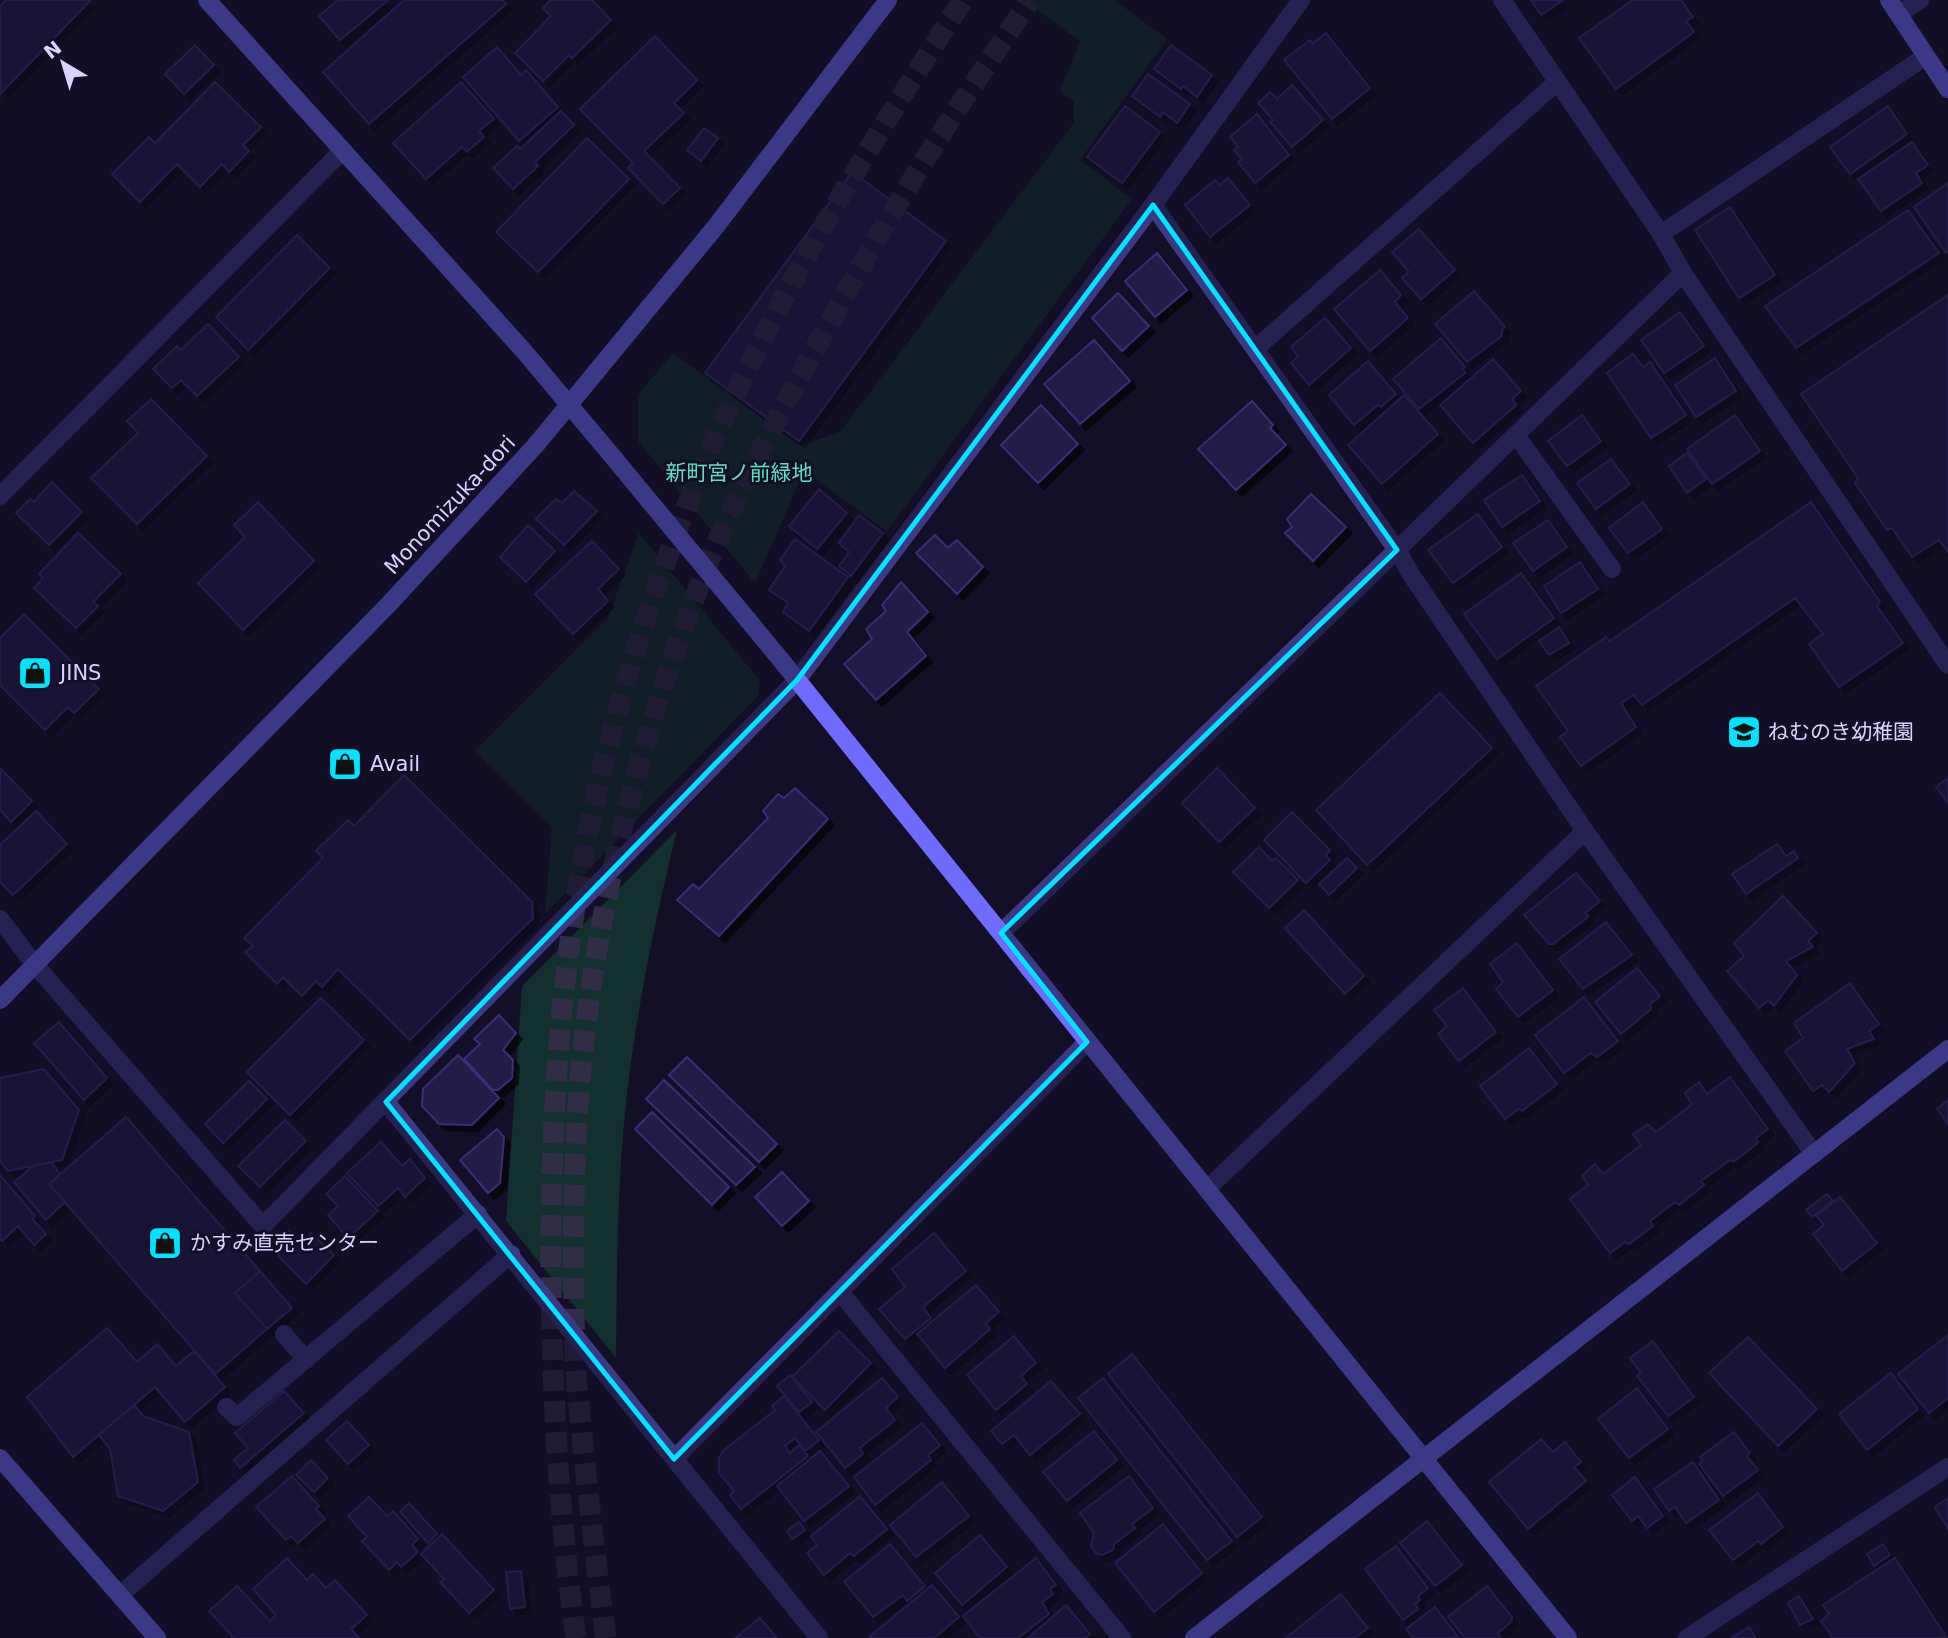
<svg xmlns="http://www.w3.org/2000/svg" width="1948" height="1638" viewBox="0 0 1948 1638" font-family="'DejaVu Sans','Noto Sans JP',sans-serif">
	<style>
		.green { fill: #12302f }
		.building { fill: #241b47; stroke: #3b2d73; stroke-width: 2; filter: url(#shadow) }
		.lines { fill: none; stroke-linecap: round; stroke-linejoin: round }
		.highway-tunnel { stroke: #312d47; stroke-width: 21; stroke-dasharray: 21 10; stroke-linecap: butt }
		.lane { stroke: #3d3a85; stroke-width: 18 }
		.street { stroke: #3d3a85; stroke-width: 18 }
		.secondary { stroke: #6f6bff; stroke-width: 18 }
		.marked { fill: none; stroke: #00e5ff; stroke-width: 5; stroke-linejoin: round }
		.labels { text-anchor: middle; stroke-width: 6; stroke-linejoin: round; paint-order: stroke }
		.park-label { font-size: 21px; fill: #5fe0c0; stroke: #130f26 }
		.street-label { font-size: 21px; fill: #d9d4ff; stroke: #130f26 }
		.poi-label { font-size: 21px; fill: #d9d4ff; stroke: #130f26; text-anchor: start }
	</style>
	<defs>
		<filter id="shadow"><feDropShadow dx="6" dy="6" stdDeviation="0" flood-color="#0009"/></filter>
	</defs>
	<rect width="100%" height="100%" fill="#130f26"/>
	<path class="green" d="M1023 0H1114L1167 39 1080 160 1132 199 887 531 804 471 755 583 638 441V395L673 353 800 446 840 432 1074 123V101L1060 91 1080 41Z
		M639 533 760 681 758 696 545 914 552 827 475 751 608 618Z
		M677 830C654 924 635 1017 625 1113 617 1194 617 1276 616 1358L506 1221 522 986Z"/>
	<path class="building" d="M6 0H91L1 93 0 6Z
		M338 0H388L340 40 319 16Z
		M404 0H503L506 4 369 124 323 72Z
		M551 0H592L611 20 572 58 569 55 543 81 515 53 551 16 543 8Z
		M1531 0H1563L1541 15Z
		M1633 0H1681L1693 17 1686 21 1694 32 1616 89 1579 38Z
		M1326 33 1370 88 1332 119 1284 60 1310 40 1313 43Z
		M655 36 697 80 674 103 684 113 644 151 680 188 663 204 628 168 633 163 580 109Z
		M195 45 214 65 184 94 165 74Z
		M1171 45 1212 75 1197 97 1183 86 1181 89 1154 69Z
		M497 47 521 75 526 70 558 107 519 141 463 77Z
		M1148 74 1190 104 1177 123 1163 112 1160 117 1132 96Z
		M215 82 261 127 243 145 249 151 229 172 222 164 200 187 177 164 140 202 112 174 149 137 155 143Z
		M461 82 494 119 479 131 484 137 467 152 462 147 426 179 393 143Z
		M1292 85 1323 120 1292 147 1270 122 1273 120 1258 103 1270 92 1277 99Z
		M1125 106 1160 132 1122 183 1087 157Z
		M1888 106 1907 134 1850 174 1830 147Z
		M561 111 574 125 535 162 538 166 513 189 493 168 517 146 520 149Z
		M1257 114 1289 155 1255 183 1238 162 1242 159 1234 150 1238 147 1230 137Z
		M704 128 718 138 701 161 687 150Z
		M587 138 629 179 538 272 496 232Z
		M1912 142 1928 165 1916 173 1922 183 1881 211 1858 179Z
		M852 172 946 241 799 441 705 373Z
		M1228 178 1250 205 1210 237 1185 205 1215 180 1219 185Z
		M1948 183V251L1946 253 1914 207Z
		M1730 207 1775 275 1739 298 1695 230Z
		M1908 210 1939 253 1796 348 1765 306Z
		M1419 229 1455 270 1421 299 1402 278 1409 272 1392 252Z
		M297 235 330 268 248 350 216 317Z
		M1157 253 1187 290 1155 317 1125 281Z
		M1380 270 1401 295 1395 302 1408 318 1370 351 1334 309Z
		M1474 291 1505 327 1502 330V336L1467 362 1435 324Z
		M1118 293 1149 326 1122 351 1092 318Z
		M1948 295V552L1939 540 1912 557 1892 528 1887 530 1855 483 1858 478 1801 394Z
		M1680 312 1704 346 1664 373 1641 340Z
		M1325 318 1351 348 1309 385 1291 363 1298 356 1291 347Z
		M208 324 239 357 197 396 181 380 172 388 153 369 177 346 181 350Z
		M1441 338 1465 367 1463 369 1465 373 1419 409 1393 379Z
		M1094 340 1130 381 1080 424 1044 384Z
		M1633 354 1643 367 1650 362 1686 415 1651 438 1607 373Z
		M1715 358 1736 391 1696 417 1675 385Z
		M1493 359 1521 391 1512 399 1516 405 1473 443 1440 405Z
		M1368 361 1396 394 1381 407 1378 405 1354 425 1329 395Z
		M1404 395 1438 434 1382 484 1348 445Z
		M151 399 207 456 137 524 91 478 138 433 127 421Z
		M1252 401 1273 425 1270 428 1286 445 1236 490 1198 449Z
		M1041 405 1078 444 1038 483 1001 445Z
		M1582 415 1601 441 1567 466 1548 441Z
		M1735 415 1760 451 1712 484 1687 449Z
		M1687 453 1706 479 1687 493 1669 466Z
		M1611 459 1630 484 1596 509 1577 483Z
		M1522 475 1540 501 1502 527 1484 500Z
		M52 482 82 512 49 545 16 513 30 499 34 502Z
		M819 489 847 513 817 549 789 526Z
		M574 491 597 511 564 545 536 519 556 499 562 503Z
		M1311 494 1346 527 1313 561 1285 533 1292 527 1287 519Z
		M258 502 314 561 243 630 198 583 245 537 234 525Z
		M1643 502 1662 529 1628 553 1609 528Z
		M1811 502 1880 602 1877 606 1903 643 1839 687 1809 644 1823 634 1795 598 1642 705 1634 695 1621 703 1636 727 1581 766 1560 737 1568 731 1536 686 1606 637 1610 641Z
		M1478 514 1502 547 1453 583 1428 550Z
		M859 515 883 533 851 576 839 566 849 552 839 543Z
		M1548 520 1567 547 1533 571 1513 543Z
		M528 525 555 551 526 582 500 557Z
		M78 533 121 574 93 602 98 606 76 628 34 588 43 578 39 574Z
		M935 535 948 548 957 540 983 567 957 594 916 553Z
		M795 539 848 577 809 631 783 612 788 603 769 590 785 566 780 560Z
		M592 541 619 569 598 589 608 601 573 634 535 594Z
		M1580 562 1598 589 1561 613 1544 586Z
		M1521 573 1554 618 1497 659 1464 614Z
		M901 582 928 612 907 632 926 656 876 700 844 664 872 639 866 629 886 611 882 605Z
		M24 614 99 689 74 713 68 707 45 730 0 685V638Z
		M1559 627 1569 643 1549 655 1539 641Z
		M1440 693 1492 748 1367 865 1316 810Z
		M0 768 32 801 11 822 0 810Z
		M1217 768 1255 808 1219 842 1182 803Z
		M404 775 532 902 533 918 410 1040 338 969 322 987 316 981 302 996 283 977 277 984 245 952 253 946 244 938 323 858 316 851 348 820 354 826Z
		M1948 778V803L1936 787Z
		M795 788 828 819 719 936 677 900 693 884 699 889 768 818 763 811 778 794 784 798Z
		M36 811 67 844 13 895 0 882V845Z
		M1292 812 1330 850 1326 855 1330 860 1306 883 1264 840Z
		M1777 844 1786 856 1794 851 1798 858 1746 894 1732 874Z
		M1259 847 1272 861 1276 858 1298 880 1269 908 1233 872Z
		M1347 858 1357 868 1329 895 1319 884Z
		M1576 873 1600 901 1586 912 1588 917 1553 944H1549L1524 915Z
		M1783 896 1817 933 1808 941 1813 947 1786 961 1797 975 1774 1006 1768 1000 1759 1008 1727 971 1744 956 1734 943Z
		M1304 910 1364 976 1345 994 1285 928Z
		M1606 922 1632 955 1583 989 1559 959Z
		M1517 943 1553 990 1518 1017 1496 989 1503 982 1490 964Z
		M1637 968 1660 996 1650 1004 1651 1009 1621 1034 1595 1002Z
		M1850 983 1879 1024 1869 1031 1874 1039 1847 1049 1855 1063 1829 1092 1822 1085 1813 1091 1785 1051 1803 1038 1794 1023Z
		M1463 988 1496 1032 1459 1061 1438 1034 1447 1026 1434 1010Z
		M1584 997 1618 1041 1597 1057 1591 1053 1564 1073 1535 1035Z
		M321 998 364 1040 290 1115 247 1072Z
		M499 1015 516 1033 503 1050 513 1060 512 1078 498 1090H493L464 1059 480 1044 474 1039Z
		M59 1022 107 1078 84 1100 34 1043Z
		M1529 1048 1557 1084 1522 1111 1519 1109 1505 1119 1480 1086Z
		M458 1055 499 1098 472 1125 439 1124 422 1106 423 1089Z
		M687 1057 777 1144 759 1162 669 1075Z
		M44 1069 79 1110 62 1160 8 1171 0 1161V1078Z
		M1730 1077 1768 1129 1756 1138 1758 1142 1754 1146 1733 1162 1730 1160 1701 1181 1704 1185 1679 1205 1675 1202 1650 1221 1653 1226 1629 1244 1625 1242 1610 1253 1570 1199 1588 1185 1582 1176 1595 1164 1603 1174 1641 1145 1633 1134 1648 1124 1656 1132 1692 1104 1685 1093 1699 1082 1707 1094Z
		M664 1080 755 1167 736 1185 646 1099Z
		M249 1081 267 1099 223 1143 205 1124Z
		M1948 1100V1124L1937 1109Z
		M652 1112 729 1187 712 1205 635 1129Z
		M126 1117 260 1271 235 1293 267 1329 215 1374 49 1184Z
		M285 1120 306 1141 260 1187 238 1166Z
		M497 1129 504 1137 500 1183 488 1193 460 1160Z
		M381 1142 402 1166 410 1159 425 1178 405 1197 398 1188 378 1206 347 1173Z
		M51 1162 60 1174 49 1184 65 1202 46 1220 14 1182 33 1166Z
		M782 1172 809 1201 782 1226 755 1197Z
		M0 1175 35 1216 32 1219 46 1234 34 1245 18 1226 2 1241 0 1239Z
		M345 1176 378 1211 348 1238 328 1215 338 1206 326 1194Z
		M1827 1194 1833 1201 1812 1217 1806 1210Z
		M1840 1197 1877 1243 1842 1271 1813 1234 1824 1225 1816 1216Z
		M289 1231 301 1242 311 1233 334 1255 306 1284 271 1249Z
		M934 1233 966 1271 923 1307 931 1318 905 1339 879 1309 905 1287 892 1269Z
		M260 1271 292 1308 267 1329 235 1293Z
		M976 1285 999 1312 986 1323 990 1329 945 1368 917 1334Z
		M107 1328 137 1362 157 1344 176 1366 194 1351 225 1387 185 1422 155 1387 73 1457 27 1397Z
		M839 1331 871 1363 825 1410 792 1377Z
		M1948 1335V1398L1929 1413 1898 1374Z
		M1014 1336 1036 1363 1021 1376 1027 1384 996 1410 967 1375Z
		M1748 1337 1817 1409 1778 1446 1709 1373Z
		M1653 1341 1694 1397 1668 1416 1637 1376 1641 1373 1630 1358Z
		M1132 1354 1262 1517 1237 1537 1108 1374Z
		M1891 1373 1918 1409 1867 1450 1839 1414Z
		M790 1375 812 1402 799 1412 777 1386Z
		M882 1378 898 1397 886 1408 895 1420 860 1448 863 1454 845 1468 816 1432Z
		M1103 1378 1232 1541 1207 1560 1078 1398Z
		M1051 1381 1080 1414 1030 1455 1014 1435 1002 1444 991 1431Z
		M1637 1388 1668 1429 1629 1458 1598 1419Z
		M284 1391 304 1413 240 1468 234 1460 248 1448 235 1433Z
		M784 1396 819 1440 805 1451 795 1438 785 1446 790 1453 799 1445 808 1456 741 1509 730 1495 734 1491 719 1473V1458L723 1451 775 1410 772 1406Z
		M134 1405 143 1416 189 1432 198 1482 163 1511 118 1496 110 1449 99 1435Z
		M347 1421 369 1445 348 1464 326 1440Z
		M922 1423 940 1445 928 1455 931 1460 875 1505 854 1477Z
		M1094 1431 1117 1460 1067 1501 1043 1472Z
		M1734 1432 1750 1453 1747 1456 1758 1470 1723 1496 1699 1464 1703 1461 1700 1457Z
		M1541 1439 1553 1452 1565 1442 1581 1462 1574 1467 1586 1481 1528 1529 1489 1482Z
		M820 1451 849 1486 804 1521 777 1486Z
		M311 1460 328 1478 314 1492 296 1475Z
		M1693 1462 1719 1500 1686 1523 1675 1507 1669 1511 1654 1489Z
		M292 1476 319 1506 316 1509 325 1519 298 1543 291 1536 286 1540 256 1507Z
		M1129 1476 1153 1508 1132 1524 1135 1528 1114 1544 1113 1550 1102 1555 1097 1554 1091 1546 1094 1533 1080 1513Z
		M1635 1477 1663 1516 1647 1528 1638 1516 1632 1521 1612 1495Z
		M942 1482 969 1516 916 1557 890 1525Z
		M1758 1493 1783 1527 1761 1544 1758 1541 1733 1560 1709 1530Z
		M860 1496 887 1529 854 1556 850 1553 824 1575 807 1553 817 1545 811 1536Z
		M369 1497 387 1516 393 1511 418 1539 412 1545 418 1552 401 1567 397 1562 389 1570 362 1541 367 1537 348 1516Z
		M1948 1498V1529L1935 1507Z
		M409 1503 437 1534 428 1543 400 1512Z
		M1427 1521 1462 1565 1435 1586 1400 1543Z
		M799 1522 805 1530 792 1539 787 1531Z
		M1163 1524 1202 1573 1154 1612 1115 1563Z
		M442 1534 494 1590 469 1613 440 1582 444 1579 421 1554Z
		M980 1535 1007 1567 962 1605 935 1573Z
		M890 1544 925 1586 907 1601 903 1595 873 1617 844 1582Z
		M1883 1544 1890 1555 1874 1566 1867 1554Z
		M1396 1546 1428 1588 1418 1596 1420 1600 1415 1604 1418 1609 1403 1620 1365 1569Z
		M287 1558 307 1580 313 1574 326 1588 335 1580 367 1615 351 1629 359 1638H234L209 1611 237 1586 270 1621 276 1615 253 1589Z
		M1036 1558 1056 1585 1050 1589 1053 1594 1042 1602 1049 1614 1018 1638H980L963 1616Z
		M1895 1558 1947 1638H1833L1821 1621 1829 1614 1823 1605Z
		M521 1571 525 1607 510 1609 506 1572Z
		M932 1585 959 1617 934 1638H868Z
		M1487 1586 1512 1617 1511 1622 1498 1633 1501 1638H1465L1448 1617Z
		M1341 1594 1368 1628 1355 1638H1286Z
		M1799 1596 1813 1619 1800 1625 1788 1603Z
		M1066 1605 1090 1634 1086 1638H1028Z
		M1435 1607 1459 1638H1413L1406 1629Z
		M760 1618 777 1638H735Z
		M1749 1627 1756 1638H1731Z"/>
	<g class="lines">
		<path class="highway-tunnel" d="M576 1638C559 1518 552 1396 551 1275 550 1118 560 962 593 809 614 713 644 618 679 526 750 339 854 168 963 0
			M606 1638C597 1574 590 1511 583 1447 581 1418 576 1388 575 1359 572 1240 572 1119 589 1001 611 847 653 697 712 554 740 487 775 422 810 358 852 282 895 205 943 131 971 87 1001 44 1030 0"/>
		<path class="lane" d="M1899 14 1920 0
			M1661 234 1926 56
			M1516 435 1612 569
			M284 1334 306 1360
			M226 1407 237 1417 478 1214"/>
		<path class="street" d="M1502 0 1661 234 1683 273 1948 665
			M1153 205 1397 550 1412 576 1585 831 1814 1154
			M1255 349 1557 82
			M0 496 343 150
			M0 919 35 965 263 1226 797 680 1153 205 1301 0
			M1001 933 1683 273
			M386 1102 819 1638
			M1207 1189 1585 831
			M840 1292 1122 1638
			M674 1459 1087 1042
			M120 1595 511 1254
			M1687 1638 1948 1467"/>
		<path class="secondary" d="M207 0 523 350 608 451 781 660 1568 1638
			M1889 0 1948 89
			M0 1000 389 604 535 446 717 225 888 0
			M0 1458 157 1638
			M1194 1638 1948 1049"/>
	</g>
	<path d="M0 0H1948V1638H0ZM1153 205 1397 550 1001 933 1087 1042 674 1459 386 1102 797 680Z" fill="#130f26" fill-opacity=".55" fill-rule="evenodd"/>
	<path class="marked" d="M1153 205 1397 550 1001 933 1087 1042 674 1459 386 1102 797 680Z"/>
	<defs>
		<g id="shop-square" transform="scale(1.75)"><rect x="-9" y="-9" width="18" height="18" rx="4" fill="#00e5ff" stroke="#130f26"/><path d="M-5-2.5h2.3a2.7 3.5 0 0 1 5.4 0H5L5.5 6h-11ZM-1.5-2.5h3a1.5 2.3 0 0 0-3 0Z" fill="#111"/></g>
		<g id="school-square" transform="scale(1.75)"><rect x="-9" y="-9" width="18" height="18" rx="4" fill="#00e5ff" stroke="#130f26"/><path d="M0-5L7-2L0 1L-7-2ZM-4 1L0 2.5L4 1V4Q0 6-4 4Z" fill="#111"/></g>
	</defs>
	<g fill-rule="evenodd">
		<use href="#shop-square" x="35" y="673"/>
		<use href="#school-square" x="1744" y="732"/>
		<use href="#shop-square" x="345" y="764"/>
		<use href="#shop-square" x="165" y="1243"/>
	</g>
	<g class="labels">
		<g class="park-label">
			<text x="739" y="480">新町宮ノ前緑地</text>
		</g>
		<g class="street-label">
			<text transform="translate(450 505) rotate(-47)" y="7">Monomizuka-dori</text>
		</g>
		<g class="poi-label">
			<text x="60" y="680">JINS</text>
			<text x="1768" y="739">ねむのき幼稚園</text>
			<text x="370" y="771">Avail</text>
			<text x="190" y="1250">かすみ直売センター</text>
		</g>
	</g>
	<g transform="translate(63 63) rotate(322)" stroke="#130f26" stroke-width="5" paint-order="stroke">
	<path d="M0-5L12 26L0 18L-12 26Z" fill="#d9d4ff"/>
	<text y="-10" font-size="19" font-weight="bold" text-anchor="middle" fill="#d9d4ff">N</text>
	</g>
</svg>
